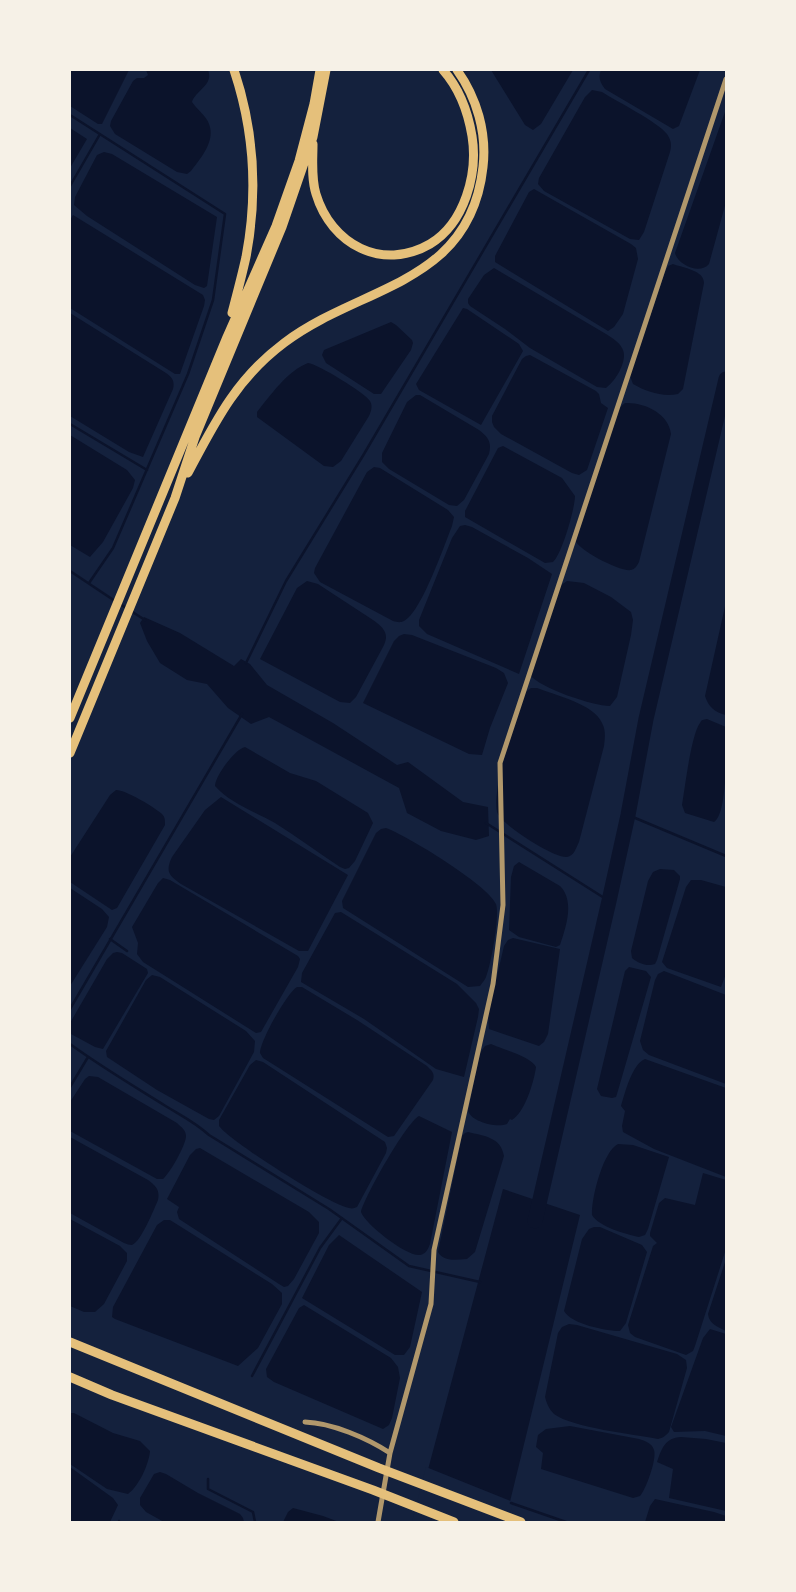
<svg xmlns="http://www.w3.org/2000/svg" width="796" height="1592" viewBox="0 0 796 1592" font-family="'Playfair Display',serif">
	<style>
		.water { fill: #0b132b }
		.pier { fill: #14213d }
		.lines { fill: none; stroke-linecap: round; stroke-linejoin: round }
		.stream { stroke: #0b132b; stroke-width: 2.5 }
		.river { stroke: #0b132b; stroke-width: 15 }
		.minor { stroke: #b1986c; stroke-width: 5 }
		.trunk { stroke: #e5c07b; stroke-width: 9 }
		.motorway { stroke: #e5c07b; stroke-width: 9 }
	</style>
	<rect width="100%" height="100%" fill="#14213d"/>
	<path class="water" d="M70 70H129L102 124H98L70 106Z
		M146 70H208C214 85 196 90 192 102 197 110 206 115 209 124 216 141 200 159 191 171L187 174 177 172 115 134 110 126 111 121 133 81 137 78H144L148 75Z
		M491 70H573L541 124 533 130 525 125Z
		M601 70H700L679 126 673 129 605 89C600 82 598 78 601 70Z
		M592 90 602 92C616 101 658 122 667 134 671 140 672 145 670 152L644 232 639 240 630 239 544 191 538 184 539 178 585 97Z
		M726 109V202L709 264C700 275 678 265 675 253Z
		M70 128 87 139 70 168Z
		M104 152 112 154 217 217 207 286 204 288 195 285 87 216 74 205 75 197 97 155Z
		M534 189 631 244 636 248 638 259 623 314 614 327 608 331 495 262V256L529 192Z
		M73 215 203 295 205 300 204 306 180 374H175L70 308V220Z
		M673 264C683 268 704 270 704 283L683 389 678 394C662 397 647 392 633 384L630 376 665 272 668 266Z
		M494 268 606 334C612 338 619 342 622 348 629 359 616 381 606 388L597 387 530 348 505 329 470 306 468 303V299L484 275Z
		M463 308 467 309 519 344 523 351 481 425 419 390 416 384Z
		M70 313 166 373C172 377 175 381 173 389L143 457 129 452 70 416Z
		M391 322 396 325 412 340 413 343 411 350 381 394H374L326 363 322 355 324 350Z
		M530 355 596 391 599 394 601 403 608 408 587 470 579 475 572 473 501 434 494 427 492 422V416L522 359 526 356Z
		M308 363C318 364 365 393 370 401 373 407 371 411 369 416L341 461 333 467 324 466 257 417V412C271 395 287 371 308 363Z
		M416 395H420L479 430C488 437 492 442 489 454L464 500 457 506 449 505 389 469 382 462V453L407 402Z
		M625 403C645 402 669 414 671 434L639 562C637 566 635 569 631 570 620 572 578 550 575 540L618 409Z
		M70 435 127 470 135 480 133 488 103 542 90 557 70 545Z
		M503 446 562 478 575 496C575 508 562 554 553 562L545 563 465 517V511L498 448Z
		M374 467 380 468 448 510 454 517 452 526C444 546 421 613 404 621 400 623 397 622 393 621L320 582 314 573 315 568 367 472Z
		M465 525 472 527 528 558 552 574 519 674 427 634 419 626V620L452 538 460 526Z
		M307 581 318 584 373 620C384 628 390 634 383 647L356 697 350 703 340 702 260 659 297 588Z
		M567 581 584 583 611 597 631 612 633 620 631 635 617 697 610 706C593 706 540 688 530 675L560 586Z
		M726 602V715C715 713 708 706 705 696Z
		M144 617 180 633 234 666 241 659 250 664 267 685 333 723 397 765 408 762 463 802 488 807 489 836 476 840 441 831 407 813 399 788 269 717 251 724 228 708 207 684 187 680 160 663 147 641 140 623Z
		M404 634 412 635 496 668 504 673 508 683 490 728 482 755 469 754 363 703 394 641 399 636Z
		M531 688H537C555 695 594 704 602 723 606 730 605 738 604 746L579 842C576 848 574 856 567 857 555 859 500 824 497 812 492 787 514 726 521 700L524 693Z
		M707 719 726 727C726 745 728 814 714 822L685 813 682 805C685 788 691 735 700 723 702 719 703 720 707 719Z
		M245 747 290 773 316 781 368 813 373 823 355 861 349 868 345 869 340 867C319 853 297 837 275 823 255 812 230 803 215 786 215 776 235 749 245 747Z
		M116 790C126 790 154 807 162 814 165 817 165 820 165 825L117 908 112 910 70 882V857L110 795Z
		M221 797 348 875 308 951H299L181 884C169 875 165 872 172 857L205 810Z
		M386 828C406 835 488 885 496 904 500 915 491 965 486 977 485 980 482 983 480 986L468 987 343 908 342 901 376 833 381 829Z
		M519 862 560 886C575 901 566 927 560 945L556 947 519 937 509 930 511 877 514 866Z
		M660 869 674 870 680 876V879L657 960 655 964C647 967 638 963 632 958L631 951 648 881 653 872Z
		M163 878 170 880 298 956 300 959 298 967 261 1032 256 1033 143 962 137 954 138 943 132 927 158 883Z
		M691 880H701L726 887V974L721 987 667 968 662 962 686 887Z
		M70 888 102 909 109 917 107 927 70 986Z
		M341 912 457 984 476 1003 479 1009 478 1017 464 1077 436 1069 364 1019 301 982 302 973 335 913Z
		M513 938 560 949 548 1034 544 1042 539 1046 489 1029 488 1015 504 946 508 940Z
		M117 952 122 953 147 969 148 973 103 1049 95 1047 71 1034 70 1023 107 959 113 953Z
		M629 967 646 971 651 977 617 1094 616 1097 612 1098 601 1096 597 1089 625 971Z
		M664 971 726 995V1084L649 1055 643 1050 640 1041 655 980 658 974Z
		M152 975 160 977 246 1031 255 1041 254 1052 219 1116 214 1120 209 1119 157 1090 107 1057 106 1051 146 980Z
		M297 987H302L357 1020 427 1066C432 1071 435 1073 433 1080L394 1136 388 1137 271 1063 263 1058 260 1053C260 1041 287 993 297 987Z
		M491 1044C502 1049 532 1057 536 1067 534 1082 525 1112 512 1120L510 1119 507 1124C496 1128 472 1122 468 1111L480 1053 485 1046Z
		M645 1059 726 1088V1177L654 1149 623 1132 622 1126 625 1111 621 1106C625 1093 632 1064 645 1059Z
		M256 1060 263 1062 385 1142 387 1148 386 1153 357 1207C354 1208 353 1209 349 1208 330 1205 231 1142 219 1126V1120L250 1065Z
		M89 1076 98 1077 177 1123C181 1127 186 1130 186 1136 186 1145 170 1173 163 1179H157L70 1131V1102L85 1079Z
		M419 1116 452 1132 430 1244C428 1249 426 1254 420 1255 407 1257 365 1224 361 1212 365 1196 406 1123 419 1116Z
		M468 1132C484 1136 501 1137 504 1156L475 1252 467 1259C456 1260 444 1262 438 1252L462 1136 465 1133Z
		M70 1137 148 1180C156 1186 160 1190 158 1200 154 1209 141 1242 132 1245 129 1245 127 1244 124 1243L70 1213Z
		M618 1144 633 1145 669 1157 648 1229 645 1235 639 1237C626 1234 599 1227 592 1215 591 1199 603 1151 618 1144Z
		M200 1148 309 1212 319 1222V1233L294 1279 288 1286 284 1287 279 1284 179 1219 177 1212 179 1207 167 1199 190 1155 196 1149Z
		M703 1173 726 1180V1249L695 1346 693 1351 686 1355 635 1337 630 1333 628 1325 653 1246 657 1243 650 1236V1233L659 1203 665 1198 695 1205Z
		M503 1189 580 1215 505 1522H414Z
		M70 1219 120 1246 127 1253V1261L104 1304 95 1312H84L70 1306Z
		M164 1220H170L272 1284 282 1293V1304L258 1348 238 1366 115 1319 112 1317 113 1307 157 1225Z
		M594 1227H600L642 1245 647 1252 626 1323 620 1331C606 1331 571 1324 564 1311L582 1239 589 1229Z
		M339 1235 422 1292 410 1347 404 1355H395L302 1298 329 1245Z
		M726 1259V1331C718 1327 709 1324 708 1314Z
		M304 1305 391 1358 398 1367 400 1378 392 1418 389 1425 383 1429 274 1382 267 1377 266 1369 299 1308Z
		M569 1324 577 1325 677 1354 686 1360 687 1368 669 1432C665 1436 663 1438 658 1439 633 1434 573 1428 554 1414 549 1409 547 1404 545 1397L558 1333 562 1327Z
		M710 1329 726 1334V1436L705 1431 674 1432 671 1427 703 1338Z
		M70 1413H74L113 1433 140 1441 150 1451C149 1464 139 1486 128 1494L107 1489 70 1464Z
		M570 1426 639 1439C645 1441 652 1443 654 1450 657 1459 646 1489 640 1496L633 1498 541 1469 543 1453 536 1447 538 1435 546 1429Z
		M681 1437 706 1439 726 1443V1511L669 1498 673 1469 657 1462C662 1448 665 1438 681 1437Z
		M70 1467 113 1498 118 1505 110 1522H70Z
		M160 1472 166 1474 198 1493 240 1514 243 1518 244 1522H164L146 1512 140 1505V1498L154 1474Z
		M655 1499 714 1512 726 1516V1522H645L650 1506Z
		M293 1508 323 1516 339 1522H283L288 1512Z"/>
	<path class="pier" d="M426 1467 513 1502 508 1522H412Z"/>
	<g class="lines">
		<path class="stream" d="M70 115 225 214 213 300 188 374 113 548 89 583
			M70 186 100 134
			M70 424 147 470
			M70 571 115 601
			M120 604 145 620
			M246 663 286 581 364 454 589 70
			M628 815 726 856
			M486 823 609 901
			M110 939 127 951
			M70 1009 242 714
			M70 1044C100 1066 132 1085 164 1105 180 1115 195 1122 209 1135L329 1209 409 1266 480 1282
			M70 1087 88 1057
			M252 1376 320 1248 342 1218
			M208 1479V1489L253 1512 255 1522
			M511 1503 566 1522
			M119 1522V1521"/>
		<path class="river" d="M535 1221 609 901 628 815 646 719 726 379"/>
		<path class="minor" d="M305 1422C332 1423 367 1438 390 1453L431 1304 434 1250 493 984 503 905 500 763 726 79
			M378 1522 390 1453"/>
		<path class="trunk" d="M70 1342 379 1468 521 1522
			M70 1377 112 1395 373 1490 454 1522"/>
		<path class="motorway" d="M313 144C313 160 311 178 316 194 331 244 382 272 430 244 465 223 478 173 472 136 468 112 459 88 443 70
			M232 313C237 294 242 275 246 257 258 194 254 130 234 70
			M188 473C215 422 236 379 284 343 360 285 470 286 483 167 487 133 477 98 457 70
			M70 718 227 337 276 226 299 161 314 104 320 70
			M70 753 175 498 195 437 282 227 313 137 326 70"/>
	</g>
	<rect width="796" height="1592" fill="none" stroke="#f6f1e7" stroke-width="142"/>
</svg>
